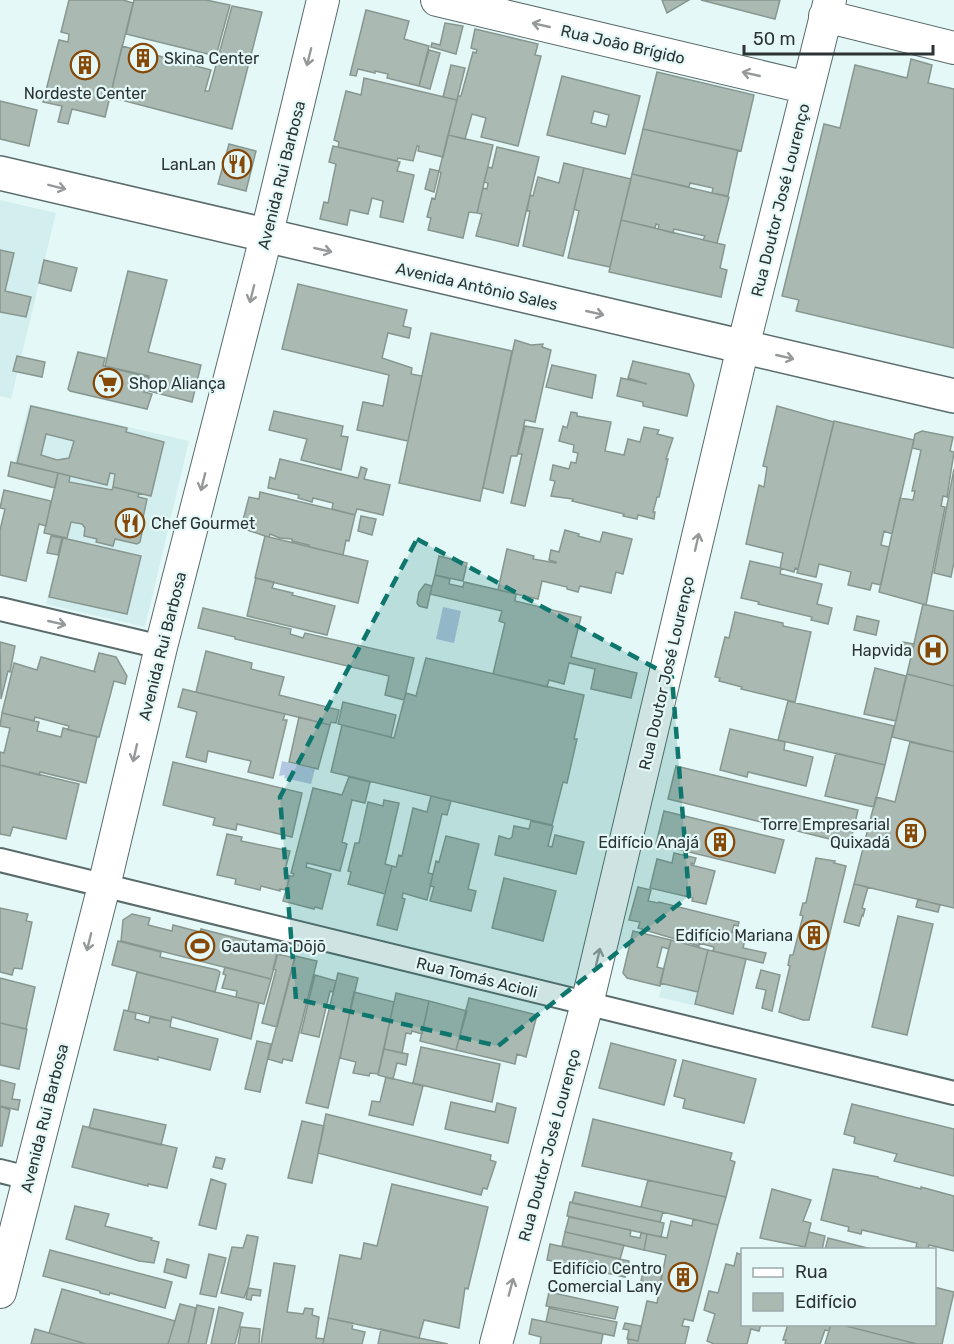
<svg xmlns="http://www.w3.org/2000/svg" width="954" height="1344" viewBox="0 0 954 1344" font-family="Rubik,sans-serif">
	<style>
		.built { fill: #d2eeee }
		.water { fill: #b2c7e0 }
		.building { fill: #aabab3; stroke: #879790; stroke-width: 1.5; fill-rule: evenodd }
		.lines { fill: none; stroke-linecap: round; stroke-linejoin: round }
		.street-casing { stroke: #5a6b6c; stroke-width: 26 }
		.secondary-casing { stroke: #5a6b6c; stroke-width: 34 }
		.primary-casing { stroke: #5a6b6c; stroke-width: 36 }
		.street { stroke: #fff; stroke-width: 22 }
		.secondary { stroke: #fff; stroke-width: 32 }
		.primary { stroke: #fff; stroke-width: 33 }
		.oneway { stroke: #969999 }
		.marked { fill: #0f766e; fill-opacity: 0.2; stroke: #0f766e; stroke-width: 4.5; stroke-dasharray: 12 8; stroke-linejoin: round }
		.labels { text-anchor: middle; stroke-width: 4.5; stroke-linejoin: round; paint-order: stroke }
		.street-label { font-size: 16px; fill: #2c3333; stroke: #e5f8f8 }
		.poi-label { font-size: 16px; fill: #2c3333; stroke: #e5f8f8; text-anchor: end }
	</style>
	<rect width="100%" height="100%" fill="#e5f8f8"/>
	<path class="built" d="M0 200 56 213 11 399 0 396Z
		M29 404 189 441 145 627 46 604 62 537V480L13 468Z
		M672 943 710 953 696 1006 659 997Z"/>
	<path class="water" d="M443 607 461 611 454 643 436 639Z
		M282 761 315 769 311 784 284 778 285 775 279 776Z"/>
	<path class="building" d="M69 0H123L133 3 105 117 72 109 68 124 58 122 62 106 43 102 59 40 68 42 69 34 61 32Z
		M134 0H206L230 5 216 56 126 34Z
		M662 0H689L667 13Z
		M701 0H780L775 19Z
		M232 6 262 12 232 129 110 97 122 46 211 70 205 91H209Z
		M366 10 409 21 404 39 429 46 419 86 387 78 388 74 375 71V73L358 69 356 76 350 75Z
		M445 23 463 26 456 54 431 47 432 43 440 45Z
		M475 29 538 44 535 55 541 56 518 146 481 137 486 118 472 114 465 139 448 135 458 96H461L473 52 476 53 477 50 471 48Z
		M429 50 440 53 430 89 419 86Z
		M911 59 932 65 928 83 954 89V348L796 311 799 300 782 296 824 124 840 128 855 65 907 78Z
		M451 65 465 68 457 100 443 97Z
		M657 72 754 95 741 151 643 129Z
		M562 76 640 96 625 154 547 135ZM594 111 609 115 606 127 591 123Z
		M364 78 457 100 443 157 418 151 419 146H417L413 161 398 158 397 161 338 147 339 142 334 140 346 91 361 95Z
		M0 101 37 110 29 146 0 139Z
		M643 129 738 150 728 196 712 193 713 188 690 183 689 187 632 174Z
		M448 135 493 145 477 213 469 212 463 238 428 230 431 218 427 217 432 198 435 199 441 173 439 171Z
		M229 144 256 151 246 191 218 184Z
		M333 146 400 162 397 171 414 175 403 222 380 217 383 201 372 198 368 214 350 210 347 225 320 219 324 202 328 203 336 164 329 162Z
		M497 147 539 157 518 246 476 236 482 214 477 213 483 188 487 189 488 183 484 182 488 167 492 168Z
		M564 163 584 168 563 256 523 246 530 211H527L530 195 533 196 538 177 559 183Z
		M584 168 631 179 610 267 568 258 579 211 574 209Z
		M430 169 439 171 434 192 425 189Z
		M632 174 729 197 717 243 703 240 705 236 674 229 673 233 658 229 659 225 656 224 655 228 621 220Z
		M621 220 725 245 720 268 727 270 721 297 609 272Z
		M0 250 14 253 5 291 31 297 26 317 0 312Z
		M44 260 77 268 71 291 39 283Z
		M128 271 167 280 148 352 201 365 192 402 145 390 149 376 105 366Z
		M298 284 407 310 403 326 411 328 409 338 388 333 382 358 412 368 411 374 422 376 408 441 357 430 363 402 383 406 389 375 282 349Z
		M431 333 512 351 480 501 399 483Z
		M515 340 531 345 543 344 542 347 551 350 535 422 525 420 517 456H511L503 493 483 488Z
		M78 352 105 358 103 366 148 377 144 392 152 394 147 409 70 391 68 389Z
		M17 356 45 362 42 377 13 371Z
		M633 361 689 374 694 385 687 416 643 406V402L617 396 621 378 647 384 628 378Z
		M552 365 596 375 592 398 546 387Z
		M31 406 127 428 126 432 164 442 151 496 113 487 115 474 110 473 107 485 17 463ZM46 434 74 441 69 458 57 460 41 455Z
		M777 406 834 422 798 569 795 568 794 572 780 568 783 553 746 544 759 485 764 487 767 467 763 466Z
		M274 411 343 426 341 436 348 437 341 470 301 460 307 439 269 430Z
		M571 412 577 413V416L611 422 605 451 624 455 628 439 640 442 644 427 659 430 657 434 673 438 666 459H668L659 497H657L653 512H655L654 519 638 515 637 519 623 516 624 514 572 501 573 499 551 496 555 481 550 480 553 465 569 469 571 462 576 463 578 453 573 452 574 445 559 441 563 426 567 428Z
		M834 421 914 440 892 534 884 531 881 545 889 547 881 585 872 583 870 590 848 585 851 572 819 564 816 577 797 573Z
		M525 426 543 429 525 506 511 503 522 454H518Z
		M922 431 953 437 950 451 954 452 947 497 943 496 941 506 945 507 926 605 879 592 900 498 913 500 915 491H912L921 450 912 448 915 434Z
		M280 459 358 478 361 467 367 469 364 479 390 485 383 515 357 509 355 515 332 509 333 503 313 498 312 502 298 498 299 495 268 488 270 477 275 479Z
		M11 462 58 473 55 488 8 476Z
		M954 469V562L951 577 934 573Z
		M58 473 70 476 69 482 112 490 113 487 139 493 138 497 147 499 141 527H143L140 542 137 544 115 539 113 546 96 542 97 539 84 536 85 528 82 524 71 522 67 538 44 533Z
		M4 490 51 501 46 526 39 524 26 581 0 575V530L5 509 0 508Z
		M260 492 355 515 349 541 346 540 343 555 309 547V545L292 541V539L280 538 270 534 269 537 265 536 241 528 249 497 259 499Z
		M361 516 376 519 372 535 358 531Z
		M565 530 579 534 578 536 600 542 603 532 632 539 623 574 616 572 611 593 580 586 578 592 567 589V587L542 581 538 599 498 590 507 549 534 556 533 559 556 563V562L549 560 551 550 559 552Z
		M51 536 62 538 58 555 47 553Z
		M265 536 368 561 358 603 255 578Z
		M63 538 141 556 127 614 49 597Z
		M439 556 467 563 463 581 435 575Z
		M750 561 781 568 780 574 822 584 817 604 832 608 828 624 811 620 812 617 758 604 759 602 741 598Z
		M435 575 450 579 449 584 463 587 464 582 516 594 515 601 581 617 571 657 637 673 631 698 591 689 595 669 569 663 564 684 549 680 547 687 493 674 505 623 499 621 502 611 430 594Z
		M256 578 274 582 272 588 293 593 292 595 335 606 327 635 247 616Z
		M425 584 432 586 427 608 419 606 417 603 419 592Z
		M923 604 954 611V686L907 674Z
		M203 608 291 629 290 634 303 638 305 633 414 658 404 700 385 695 389 676 235 639V637L198 628Z
		M735 612 783 623V626L811 632 795 702 741 689 742 687 719 681 720 678 715 677 725 637 729 638Z
		M857 616 879 621 876 635 854 630Z
		M0 642 15 646 10 672 8 671 1 699Z
		M903 642 914 644 911 656 900 654Z
		M206 651 252 663 251 669 284 677 279 695 339 710 336 723 331 722 330 725 196 692Z
		M99 653 116 657 127 676 125 684 114 681 99 737 68 730 69 726 35 717 34 721 2 713 14 663 37 670 41 657 96 672 94 671Z
		M426 658 584 695 574 739H577L567 783 563 782 552 825 331 772 342 725 394 738 406 693 416 696Z
		M875 668 906 676 896 721 864 714Z
		M907 674 954 686V752L892 737Z
		M183 689 285 714 283 720H287L273 778 248 772 251 761 208 751 206 762 186 757 197 712 178 707Z
		M788 701 894 726 885 765 778 740Z
		M343 702 396 715 391 737 338 724Z
		M2 713 39 722 37 731 61 737 63 728 97 737 86 783 40 772 39 775 0 765V752L4 753 10 728 0 726Z
		M299 717 330 725 318 769 289 762Z
		M730 729 785 742 784 750 813 757 806 786 748 772 747 777 720 770Z
		M910 742 954 752V908L854 884 876 797 895 802Z
		M836 753 885 765 874 807 825 796Z
		M173 762 302 793 292 837 237 824 236 830 213 825 215 818 163 805Z
		M0 765 79 784 66 839 13 827 10 836 0 834Z
		M676 766 858 810 850 844 668 799Z
		M349 777 370 782 365 803 352 800 342 842 347 844 340 871 307 863 306 867 331 874 322 909 315 907 314 909 283 901 290 876H293L294 874 291 873 313 788 342 795Z
		M431 796 451 801 447 815 442 814 428 873 433 874 427 900 403 893 402 898 405 899 397 930 377 925 392 866 396 867 399 855 402 856 413 808 427 812Z
		M384 800 399 803 385 864 392 866 385 894 348 884 351 872 348 871 355 843H359L368 802 383 806Z
		M664 811 784 840 775 873 656 844Z
		M531 821 553 826 548 846 552 847 555 835 584 842 576 874 495 855 499 836 509 839 512 837 514 826 529 829Z
		M227 834 242 837 241 841 290 851 284 874 290 876 286 890 280 889V891L261 886 260 890 235 884 236 879 217 875Z
		M446 836 479 844 468 889 476 891 471 911 430 901 434 887 430 886 433 874 436 861 439 862Z
		M674 853 696 858 694 864 691 863V865L715 871 706 904 692 901 693 898 650 888 657 859 672 863Z
		M816 858 835 861 834 863 846 866 809 1020H803L779 1012 790 966 788 965 790 955H793L803 916 800 915 803 903H806Z
		M504 878 556 891 543 941 492 928Z
		M854 884 868 887 862 908 865 909 863 916 862 915 859 926 844 922Z
		M638 887 651 890 648 901 658 903 659 902 739 922 738 926 734 925 732 932 746 936 743 948 766 953 763 963 713 951 714 947 699 943V946L638 928 640 922 629 920Z
		M918 899 940 905 938 912 916 907Z
		M0 908 28 914 26 921 32 922 22 969 14 968 12 975 0 972Z
		M132 914 150 918 148 925 172 931 173 925 200 932 201 929 279 949 271 979 121 941 123 920Z
		M898 916 933 924 907 1035 872 1027Z
		M633 931 671 940 669 949 662 947 657 967 664 969 660 986 627 978 623 973Z
		M671 940 708 950 698 992 660 983Z
		M118 941 161 952 160 957 217 970 220 972 215 992 112 965Z
		M708 950 746 959 733 1014 695 1004Z
		M277 954 295 958 277 1027 262 1023 276 970 273 969Z
		M295 956 317 961 292 1061 283 1059 282 1063 268 1059Z
		M225 967 271 979 264 1004 236 997 237 991 222 988 226 975 223 974Z
		M761 970 780 975 772 1011 762 1008 766 990 756 988Z
		M137 972 259 1003 251 1039 172 1017 171 1021 128 1011Z
		M338 973 358 978 328 1108 306 1103Z
		M315 975 336 981 333 992 330 991 319 1037 301 1033Z
		M0 978 35 987 26 1029 0 1023Z
		M354 992 394 1002 378 1074 370 1073 369 1076 353 1073 356 1062 340 1058Z
		M396 993 429 1001 422 1034 412 1031 411 1034 406 1033 402 1053 384 1049Z
		M469 998 537 1015 526 1057 517 1054 515 1064 456 1050Z
		M429 1001 467 1011 456 1050 420 1041Z
		M124 1010 136 1013 135 1019 149 1023 150 1017 171 1021 170 1027 218 1039 210 1070 158 1057V1060L114 1050Z
		M0 1023 27 1029 19 1069 0 1065Z
		M257 1041 271 1044 260 1092 245 1089Z
		M611 1043 676 1060 664 1105 599 1088Z
		M421 1047 500 1064 492 1102 413 1083Z
		M384 1049 408 1054 406 1065 397 1063 393 1079 378 1075Z
		M683 1060 756 1079 744 1123 683 1108 685 1099 674 1096Z
		M386 1077 423 1086 413 1125 369 1115 372 1101 380 1102Z
		M0 1080 15 1084 12 1099 20 1100 18 1110 0 1106Z
		M451 1102 495 1112 497 1103 516 1108 508 1143 445 1129Z
		M852 1104 954 1129V1176L894 1161 897 1154 854 1143 855 1137 844 1134Z
		M0 1106 10 1110 2 1146H0Z
		M94 1109 166 1125 161 1145 89 1128Z
		M326 1114 491 1155 490 1160 496 1162 487 1189 483 1188 481 1195 318 1153Z
		M593 1119 732 1153 730 1160 735 1162 726 1197 582 1166Z
		M302 1121 324 1126 312 1183 288 1178Z
		M83 1126 177 1148 167 1188 148 1184V1186L72 1167Z
		M216 1157 225 1159 222 1169 213 1167Z
		M833 1169 878 1177V1178L921 1189V1187L954 1196V1251L929 1245 928 1250 916 1247 917 1243 862 1230 861 1234 848 1231 849 1227 821 1220Z
		M211 1179 226 1184 216 1229 199 1225Z
		M648 1180 726 1197 718 1225 641 1207Z
		M392 1184 488 1207 468 1289 465 1288 459 1328 424 1320 419 1338 328 1318 340 1255 361 1259 364 1243 377 1246Z
		M772 1189 811 1200 803 1221 811 1223 805 1247 760 1238Z
		M575 1192 663 1212 660 1222 572 1203Z
		M570 1202 664 1223 661 1237 567 1216Z
		M75 1206 109 1214 105 1226 152 1238 151 1240 159 1242 154 1263 139 1261 66 1239Z
		M569 1217 631 1230 630 1236 640 1238 641 1233 647 1234 644 1250 565 1232Z
		M693 1219 718 1225 693 1321 684 1319 682 1326 689 1327 685 1344H628V1339L638 1341 647 1301 657 1303 666 1255 644 1250 647 1234 667 1238 671 1221 692 1226Z
		M565 1232 624 1245 620 1259 562 1246Z
		M809 1232 825 1236 822 1250H804Z
		M247 1235 258 1237 249 1285 244 1298 221 1293 232 1247 243 1248Z
		M828 1238 875 1250H825Z
		M550 1244 629 1261 625 1277 547 1260Z
		M50 1250 172 1282 165 1308 110 1293 109 1295 100 1293V1291L43 1276Z
		M737 1253 742 1255V1324H761L759 1331 751 1329 747 1344H714L707 1341 715 1314 704 1310 709 1291 718 1293 726 1264 734 1266Z
		M209 1254 226 1258 216 1297 200 1294Z
		M167 1259 189 1265 186 1278 164 1272Z
		M274 1263 295 1266 287 1312 303 1314 305 1308 313 1309 312 1315 319 1317 316 1338 324 1339 323 1344H261Z
		M645 1264 663 1268 660 1285 641 1281Z
		M934 1287 954 1292 942 1344H917L838 1324H934Z
		M248 1288 261 1290 260 1296 252 1295 251 1300 246 1299Z
		M62 1289 175 1321 168 1344H86L49 1333Z
		M549 1292 618 1307 615 1319 546 1306Z
		M180 1304 196 1308 188 1344H168Z
		M197 1305 214 1309 206 1344H188Z
		M219 1307 243 1313 235 1344H211Z
		M549 1308 617 1322 614 1336 546 1322Z
		M328 1318 353 1323 352 1329 365 1332 362 1344H323Z
		M532 1319 603 1334 601 1344H540L541 1337 529 1334Z
		M625 1323 641 1326 638 1341 627 1339 629 1330 623 1329Z
		M788 1324H831L829 1331 825 1330 820 1344H785L786 1340H783Z
		M831 1324H838L917 1344H825Z
		M241 1327 260 1329 259 1344H238Z
		M35 1329 49 1333 86 1344H31Z
		M381 1329 419 1338 448 1344H378Z"/>
	<g class="lines">
		<g class="street-casing">
			<path id="street" d="M0 609 161 647
				M0 860 954 1093
				M0 1171 28 1178"/>
		</g>
		<g class="secondary-casing">
			<path id="secondary" d="M437 0 808 88
				M825 16 954 48
				M0 1292 104 886 161 647 266 237 323 0
				M496 1344 587 1004 743 347 830 0"/>
		</g>
		<g class="primary-casing">
			<path id="primary" d="M0 173 954 396"/>
		</g>
		<use href="#street" class="street"/>
		<use href="#secondary" class="secondary"/>
		<use href="#primary" class="primary"/>
	</g>
	<defs><path id="oneway-shaft" d="M-6 0H5M1.5-3L5.5 0L1.5 3" fill="none" stroke-width="1.6" stroke-linecap="round" stroke-linejoin="round" transform="scale(1.5)"/></defs>
	<g class="oneway">
		<use href="#oneway-shaft" transform="translate(541 25) rotate(-167)"/>
		<use href="#oneway-shaft" transform="translate(309 57) rotate(104)"/>
		<use href="#oneway-shaft" transform="translate(751 74) rotate(-167)"/>
		<use href="#oneway-shaft" transform="translate(57 187) rotate(14)"/>
		<use href="#oneway-shaft" transform="translate(323 250) rotate(13)"/>
		<use href="#oneway-shaft" transform="translate(252 294) rotate(104)"/>
		<use href="#oneway-shaft" transform="translate(595 313) rotate(13)"/>
		<use href="#oneway-shaft" transform="translate(785 357) rotate(13)"/>
		<use href="#oneway-shaft" transform="translate(203 482) rotate(104)"/>
		<use href="#oneway-shaft" transform="translate(697 542) rotate(-77)"/>
		<use href="#oneway-shaft" transform="translate(57 623) rotate(13)"/>
		<use href="#oneway-shaft" transform="translate(135 753) rotate(103)"/>
		<use href="#oneway-shaft" transform="translate(89 942) rotate(104)"/>
		<use href="#oneway-shaft" transform="translate(598 957) rotate(-77)"/>
		<use href="#oneway-shaft" transform="translate(511 1287) rotate(-75)"/>
	</g>
	<path class="marked" d="M417 539 672 677 689 896 498 1046 296 999 280 797Z"/>
	<defs>
		<g id="building-ring" transform="scale(1.5)"><circle r="9.5" fill="#e5f8f8" stroke="#854807" stroke-width="1.5"/><path d="M-4-6H4V6H1V3H-1V6H-4ZM-2.5-4.3h1.7v1.8h-1.7ZM.8-4.3h1.7v1.8H.8ZM-2.5-1h1.7V.8h-1.7ZM.8-1h1.7V.8H.8Z" fill="#854807"/></g>
		<g id="restaurant-ring" transform="scale(1.5)"><circle r="9.5" fill="#e5f8f8" stroke="#854807" stroke-width="1.5"/><path d="M-5-6h1v4h1v-4h1v4h1v-4h1v5L-1.5 .5V6h-2V.5L-5-1ZM5-6V6H3V1.5H1.5Q1.5-4 5-6Z" fill="#854807"/></g>
		<g id="supermarket-ring" transform="scale(1.5)"><circle r="9.5" fill="#e5f8f8" stroke="#854807" stroke-width="1.5"/><path d="M-6-5.5h2.5l.6 2H6L4.5 2H-2.5L-4.4-4H-6ZM-1.5 3.2a1.3 1.3 0 1 0 .1 0ZM3 3.2a1.3 1.3 0 1 0 .1 0Z" fill="#854807"/></g>
		<g id="hospital-ring" transform="scale(1.5)"><circle r="9.5" fill="#e5f8f8" stroke="#854807" stroke-width="1.5"/><path d="M-5-5h3v3.5h4V-5h3V5h-3V1.5h-4V5h-3Z" fill="#854807"/></g>
		<g id="stadium-ring" transform="scale(1.5)"><circle r="9.5" fill="#e5f8f8" stroke="#854807" stroke-width="1.5"/><path d="M0-5a6.5 5 0 1 0 0 10a6.5 5 0 1 0 0-10ZM-3.5-1.8h7v3.6h-7Z" fill="#854807"/></g>
	</defs>
	<g fill-rule="evenodd">
		<use href="#building-ring" x="143" y="58"/>
		<use href="#building-ring" x="85" y="65"/>
		<use href="#restaurant-ring" x="237" y="164"/>
		<use href="#supermarket-ring" x="108" y="383"/>
		<use href="#restaurant-ring" x="130" y="523"/>
		<use href="#hospital-ring" x="933" y="650"/>
		<use href="#building-ring" x="911" y="833"/>
		<use href="#building-ring" x="720" y="842"/>
		<use href="#building-ring" x="814" y="935"/>
		<use href="#stadium-ring" x="200" y="946"/>
		<use href="#building-ring" x="683" y="1277"/>
	</g>
	<g class="labels">
		<g class="street-label">
			<text transform="translate(623 44) rotate(13)" y="6">Rua João Brígido</text>
			<text transform="translate(281 175) rotate(-76)" y="6">Avenida Rui Barbosa</text>
			<text transform="translate(780 200) rotate(-76)" y="6">Rua Doutor José Lourenço</text>
			<text transform="translate(477 286) rotate(13)" y="6">Avenida Antônio Sales</text>
			<text transform="translate(162 646) rotate(-76)" y="6">Avenida Rui Barbosa</text>
			<text transform="translate(666 673) rotate(-77)" y="6">Rua Doutor José Lourenço</text>
			<text transform="translate(477 977) rotate(14)" y="6">Rua Tomás Acioli</text>
			<text transform="translate(44 1118) rotate(-76)" y="6">Avenida Rui Barbosa</text>
			<text transform="translate(549 1145) rotate(-75)" y="6">Rua Doutor José Lourenço</text>
		</g>
		<g class="poi-label">
			<text x="164" y="64" text-anchor="start">Skina Center</text>
			<text x="85" y="99" text-anchor="middle">Nordeste Center</text>
			<text x="216" y="170">LanLan</text>
			<text x="129" y="389" text-anchor="start">Shop Aliança</text>
			<text x="151" y="529" text-anchor="start">Chef Gourmet</text>
			<text x="912" y="656">Hapvida</text>
			<text x="890" y="830">Torre Empresarial<tspan x="890" dy="18">Quixadá</tspan></text>
			<text x="699" y="848">Edifício Anajá</text>
			<text x="793" y="941">Edifício Mariana</text>
			<text x="221" y="952" text-anchor="start">Gautama Dōjō</text>
			<text x="662" y="1274">Edifício Centro<tspan x="662" dy="18">Comercial Lany</tspan></text>
		</g>
	</g>
	<rect x="741" y="1248" width="195" height="78" fill="#e5f8f8" stroke="#9ba9a9" stroke-width="1.5"/>
	<rect x="753" y="1268" width="30" height="9" fill="#ffffff" stroke="#9ba9a9" stroke-width="1.5"/>
	<text x="795" y="1278" font-size="18" fill="#2c3333">Rua</text>
	<rect x="753" y="1293" width="30" height="18" fill="#aabab3" stroke="#9ba9a9" stroke-width="1.5"/>
	<text x="795" y="1308" font-size="18" fill="#2c3333">Edifício</text>
	<path d="M744 45v9h189v-9" fill="none" stroke="#2c3333" stroke-width="3"/>
	<text x="753" y="45" font-size="18" fill="#2c3333" stroke="#e5f8f8" stroke-width="4.5" paint-order="stroke">50 m</text>
</svg>
